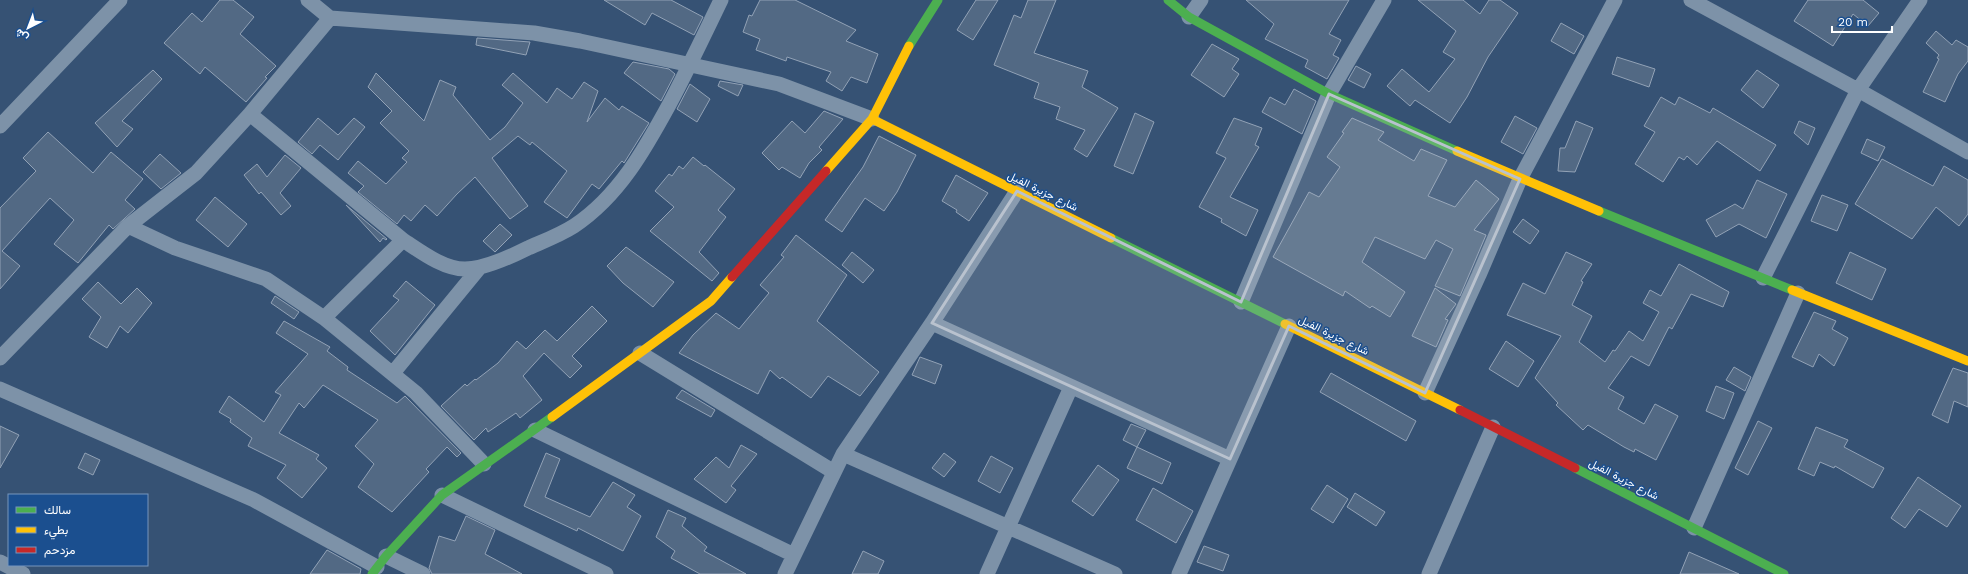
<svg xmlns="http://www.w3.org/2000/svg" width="1968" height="574" viewBox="0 0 1968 574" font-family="'Work Sans',Vazirmatn,sans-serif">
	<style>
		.building { fill: #526984; stroke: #92a2b6 }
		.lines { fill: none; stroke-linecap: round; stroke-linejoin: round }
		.street { stroke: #7d92a8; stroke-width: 15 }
		.fast { stroke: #4caf50; stroke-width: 9 }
		.slow { stroke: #ffc107; stroke-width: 9 }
		.jam { stroke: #c62828; stroke-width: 9 }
		.marked { fill: #b9c2ce; fill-opacity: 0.2; stroke: #b9c2ce; stroke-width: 3; stroke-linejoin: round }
		.labels { text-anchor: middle; stroke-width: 3; stroke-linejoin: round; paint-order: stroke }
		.street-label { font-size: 11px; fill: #fff; stroke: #1b4f8f }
	</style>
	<rect width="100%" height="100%" fill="#365274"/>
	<path class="building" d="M220 0H233L254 17 240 34 276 66 265 77 267 78 246 102 205 67 200 74 164 43 192 13 202 22Z
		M604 0H671L703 17 694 35 652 13 645 25Z
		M760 0H795L856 30 846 41 878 54 867 83 851 77 842 91 826 81 831 72 787 57 786 61 756 50 760 39 743 32 749 15 752 16Z
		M976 0H998L973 40 957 30Z
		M1028 0H1056L1034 53 1088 71 1082 87 1118 108 1087 157 1074 149 1085 130 1056 119 1060 107 1034 98 1039 83 994 65 1014 15 1021 18Z
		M1246 0H1349L1329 34 1341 40 1333 55 1339 58 1327 79 1305 67 1308 60 1265 39 1274 24Z
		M1418 0H1463L1480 14 1489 0H1500L1518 13 1488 57 1467 97 1450 123 1415 100 1410 106 1387 86 1402 69 1429 92 1455 59 1443 52 1456 31Z
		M1808 0H1863L1879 13 1868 26 1853 14 1833 46 1794 21Z
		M1561 23 1584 36 1574 54 1551 41Z
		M1936 31 1952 45 1956 40 1968 47V61L1958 74 1945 102 1923 92 1939 59 1937 58 1939 55 1926 43Z
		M477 38 530 42 526 55 476 45Z
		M1212 44 1239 59 1232 69 1239 74 1224 97 1191 75Z
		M1617 57 1655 69 1649 87 1612 74Z
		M633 62 669 69 675 74 661 101 624 73Z
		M1356 66 1371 74 1364 88 1348 80Z
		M153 70 162 79 122 121 133 129 117 147 95 123Z
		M1757 70 1779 85 1763 108 1741 90Z
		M376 73 424 121 440 80 456 87 453 95 490 140 505 127 523 103 502 85 513 73 547 103 557 88 572 99 584 82 598 91 587 122 605 98 619 110 622 106 649 123 624 163 622 161 599 189 592 184 567 218 544 202 567 171 532 142 530 145 518 136 492 158 528 206 510 219 475 177 457 194 437 216 425 205 411 221 404 215 397 224 358 192 364 186 348 173 358 161 386 184 407 162 402 158 409 151 380 123 392 111 368 87Z
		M720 81 743 85 738 96 718 86Z
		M690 84 710 99 697 122 677 109Z
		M1294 89 1316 101 1302 134 1262 112 1270 97 1285 105Z
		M1661 97 1675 105 1679 97 1710 113 1713 108 1776 145 1760 171 1717 141 1697 165 1687 156 1684 160 1679 157 1663 182 1635 164 1655 132 1644 126Z
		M824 111 843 119 819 147 822 150 809 163 800 178 782 167 779 170 762 153 792 121 805 133Z
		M1135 113 1154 122 1133 174 1114 166Z
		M1515 116 1537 128 1523 154 1501 142Z
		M318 118 338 135 354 118 365 127 338 160 320 145 312 154 298 142Z
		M1234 118 1262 128 1255 145 1259 147 1230 197 1258 210 1246 236 1221 222 1222 219 1199 207 1226 158 1216 153Z
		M1352 118 1384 132 1378 140 1414 161 1421 149 1447 160 1428 196 1455 207 1476 180 1499 199 1474 230 1486 235 1460 296 1435 286 1453 249 1436 240 1425 259 1375 237 1362 262 1405 292 1390 317 1372 306 1370 308 1345 291 1343 296 1273 257 1309 192 1319 197 1340 167 1327 157 1344 133 1342 132Z
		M1576 121 1593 128 1575 172 1558 171 1560 148H1565Z
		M1799 121 1815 128 1808 145 1794 133Z
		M48 132 93 173 111 152 143 179 125 200 135 209 113 229 109 225 78 263 54 244 74 220 50 198 2 251 20 266 0 289V208L36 171 23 158Z
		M879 136 916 155 897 192 884 211 865 198 842 232 825 220 863 167Z
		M1867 139 1885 147 1878 161 1861 153Z
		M160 154 181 173 161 189 143 172Z
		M285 155 301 168 280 193 291 206 281 215 261 192 259 194 244 175 257 164 267 177Z
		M693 157 704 166 705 165 735 189 718 210 726 217 699 252 719 273 712 281 650 231 674 207 655 191 669 174 672 176 679 166 683 169Z
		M1882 159 1933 186 1944 166 1968 180V214L1959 226 1936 207 1912 239 1855 204Z
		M956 175 988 193 969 221 956 212 957 210 942 201Z
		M1757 180 1787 194 1766 238 1739 224 1716 237 1706 220 1735 204 1743 209Z
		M1822 195 1848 205 1837 231 1811 221Z
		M215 197 247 224 228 247 196 220Z
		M346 205 387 239 386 240 383 238 380 242Z
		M1523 219 1539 231 1530 244 1513 232Z
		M500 224 512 235 495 252 483 241Z
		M796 235 847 275 817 321 879 372 860 396 828 376 811 398 782 377 780 379 770 370 758 394 679 353 693 335 716 313 739 329 769 293 760 285 784 257 781 255Z
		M626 247 674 282 653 307 623 283 607 266Z
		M852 252 874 270 863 283 842 265Z
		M1566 252 1592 264 1581 281 1583 282 1572 305 1592 316 1579 342 1605 362 1613 350 1615 351 1629 331 1643 341 1659 312 1643 303 1650 290 1661 296 1679 264 1729 292 1723 307 1691 294 1672 329 1669 327 1649 366 1631 356 1608 388 1624 397 1618 409 1644 424 1655 404 1678 416 1656 460 1635 449 1634 452 1624 447 1588 425 1583 430 1556 405 1558 403 1535 378 1561 336 1507 315 1523 283 1545 294Z
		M1850 252 1886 269 1872 300 1836 283Z
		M406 281 435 305 395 355 370 331 399 300 393 296Z
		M98 282 121 304 137 288 152 303 128 333 120 326 107 348 89 337 101 317 82 299Z
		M1435 288 1456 304 1445 319 1448 320 1436 347 1412 336Z
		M275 296 299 312 294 319 271 303Z
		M592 306 607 321 572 356 582 366 570 378 544 353 523 376 542 400 520 418 516 413 488 432 486 428 474 440 441 406 465 384 467 386 475 379 476 380 498 363 517 341 526 349 545 330 557 341Z
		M1814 312 1836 321 1832 329 1848 338 1834 366 1819 354 1813 367 1792 357Z
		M284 321 330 347 327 351 348 367 347 370 397 403 405 396 461 453 457 457 447 447 426 469 429 472 392 512 358 487 374 464 355 446 378 420 323 385 304 408 299 403 279 433 319 455 316 459 327 468 302 498 277 478 286 465 248 446 252 438 230 422 231 419 219 412 229 396 264 422 281 395 275 392 308 354 276 333Z
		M1506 341 1534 361 1518 387 1489 369Z
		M920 357 942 365 935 384 912 375Z
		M1734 367 1751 377 1745 391 1726 380Z
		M1953 368 1968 373V407L1954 401 1948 423 1932 415Z
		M1331 373 1416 421 1406 441 1320 392Z
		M1716 386 1734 393 1724 419 1706 411Z
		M682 390 715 410 711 417 676 398Z
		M1758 421 1772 428 1748 475 1735 468Z
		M1131 424 1146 430 1137 447 1171 463 1162 484 1127 468 1137 447 1123 440Z
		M0 426 19 435 0 468Z
		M1816 427 1848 440 1844 447 1884 468 1873 488 1835 466 1834 468 1820 462 1814 476 1798 469Z
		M741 445 757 454 731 486 736 490 726 503 694 479 716 457 729 468Z
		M85 453 100 460 93 475 78 468Z
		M546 453 560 459 545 497 590 517 613 482 635 495 627 507 641 516 623 551 578 528 577 531 524 506Z
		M944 453 956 462 944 477 932 468Z
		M991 456 1013 468 1000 493 978 481Z
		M1098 465 1119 480 1093 516 1072 501Z
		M1918 477 1961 506 1947 527 1919 509 1905 528 1891 518Z
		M1327 485 1348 499 1333 523 1311 509Z
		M1153 488 1193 511 1176 543 1136 520Z
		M1355 493 1385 512 1376 526 1347 507Z
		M668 510 686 518 682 526 707 547 704 551 746 574H700L671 558 675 551 656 537Z
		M466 516 495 530 485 554 522 574H432L429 568 439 536 455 541Z
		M1204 546 1229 555 1223 571 1197 562Z
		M327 550 361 569 360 574H310Z
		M863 551 884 561 878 574H852Z
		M1689 552 1739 574H1680Z"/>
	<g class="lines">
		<path class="street" d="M308 0 330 18 534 33 580 41 779 84 872 119
			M1691 0 1858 90 1968 152
			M1189 17 1201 0
			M250 114 403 240C420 251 443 269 465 269 483 269 512 256 528 248 544 241 560 235 574 226 619 196 645 149 670 103 688 69 704 35 721 0
			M0 126 120 0
			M128 226 175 248 266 279 324 318 403 240
			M1763 278 1858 90 1920 0
			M1241 302 1329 94 1384 0
			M324 318 416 393 484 464
			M932 323 1230 459
			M640 353 834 472
			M0 358 128 226 196 173 250 114 330 18
			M393 373 480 267
			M0 389 254 500 377 567
			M1425 393 1479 275 1520 179 1615 0
			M535 430 794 555
			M843 454 1115 574
			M442 495 606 574
			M1694 528 1798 293
			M386 556 423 574
			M0 562 23 574
			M785 574 843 454 932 323 1017 191
			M987 574 1071 387
			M1179 574 1289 326
			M1429 574 1493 427"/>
		<path class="fast" d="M1168 0 1189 17 1329 94 1457 151
			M909 46 938 0
			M1599 211 1792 290
			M1111 238 1285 324
			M1575 468 1784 574
			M372 574 386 556 442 495 552 417"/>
		<path class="slow" d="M872 119 1111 238
			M1457 151 1599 211
			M826 171 872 119 909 46
			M1792 290 1968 361
			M1285 324 1460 410
			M552 417 711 301 732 277"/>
		<path class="jam" d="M732 277 826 171
			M1460 410 1575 468"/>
	</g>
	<path class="marked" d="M1329 94 1520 179 1425 393 1289 326 1230 459 932 323 1017 191 1241 302Z"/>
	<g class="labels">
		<g class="street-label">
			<text transform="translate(1043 191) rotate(26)" y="4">شارع جزيرة الفيل</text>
			<text transform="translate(1334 335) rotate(26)" y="4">شارع جزيرة الفيل</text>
			<text transform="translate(1624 479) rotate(27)" y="4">شارع جزيرة الفيل</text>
		</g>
	</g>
	<rect x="8" y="494" width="140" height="72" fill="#1b4f8f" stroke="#7695bc"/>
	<rect x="16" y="507" width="20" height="6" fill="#4caf50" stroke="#7695bc"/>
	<text x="44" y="514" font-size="12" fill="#ffffff">سالك</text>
	<rect x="16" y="527" width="20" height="6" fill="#ffc107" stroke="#7695bc"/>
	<text x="44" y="534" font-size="12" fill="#ffffff">بطيء</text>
	<rect x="16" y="547" width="20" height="6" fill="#c62828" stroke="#7695bc"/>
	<text x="44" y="554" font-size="12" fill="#ffffff">مزدحم</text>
	<g transform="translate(28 28) rotate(222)" stroke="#1b4f8f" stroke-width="3" paint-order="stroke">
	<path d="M0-3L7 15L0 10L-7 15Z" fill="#ffffff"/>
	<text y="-6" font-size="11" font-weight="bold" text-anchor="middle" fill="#ffffff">ش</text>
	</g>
	<path d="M1832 26v6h60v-6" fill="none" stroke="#ffffff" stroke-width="2"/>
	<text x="1838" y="26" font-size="12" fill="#ffffff" stroke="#1b4f8f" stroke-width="3" paint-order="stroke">20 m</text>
</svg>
